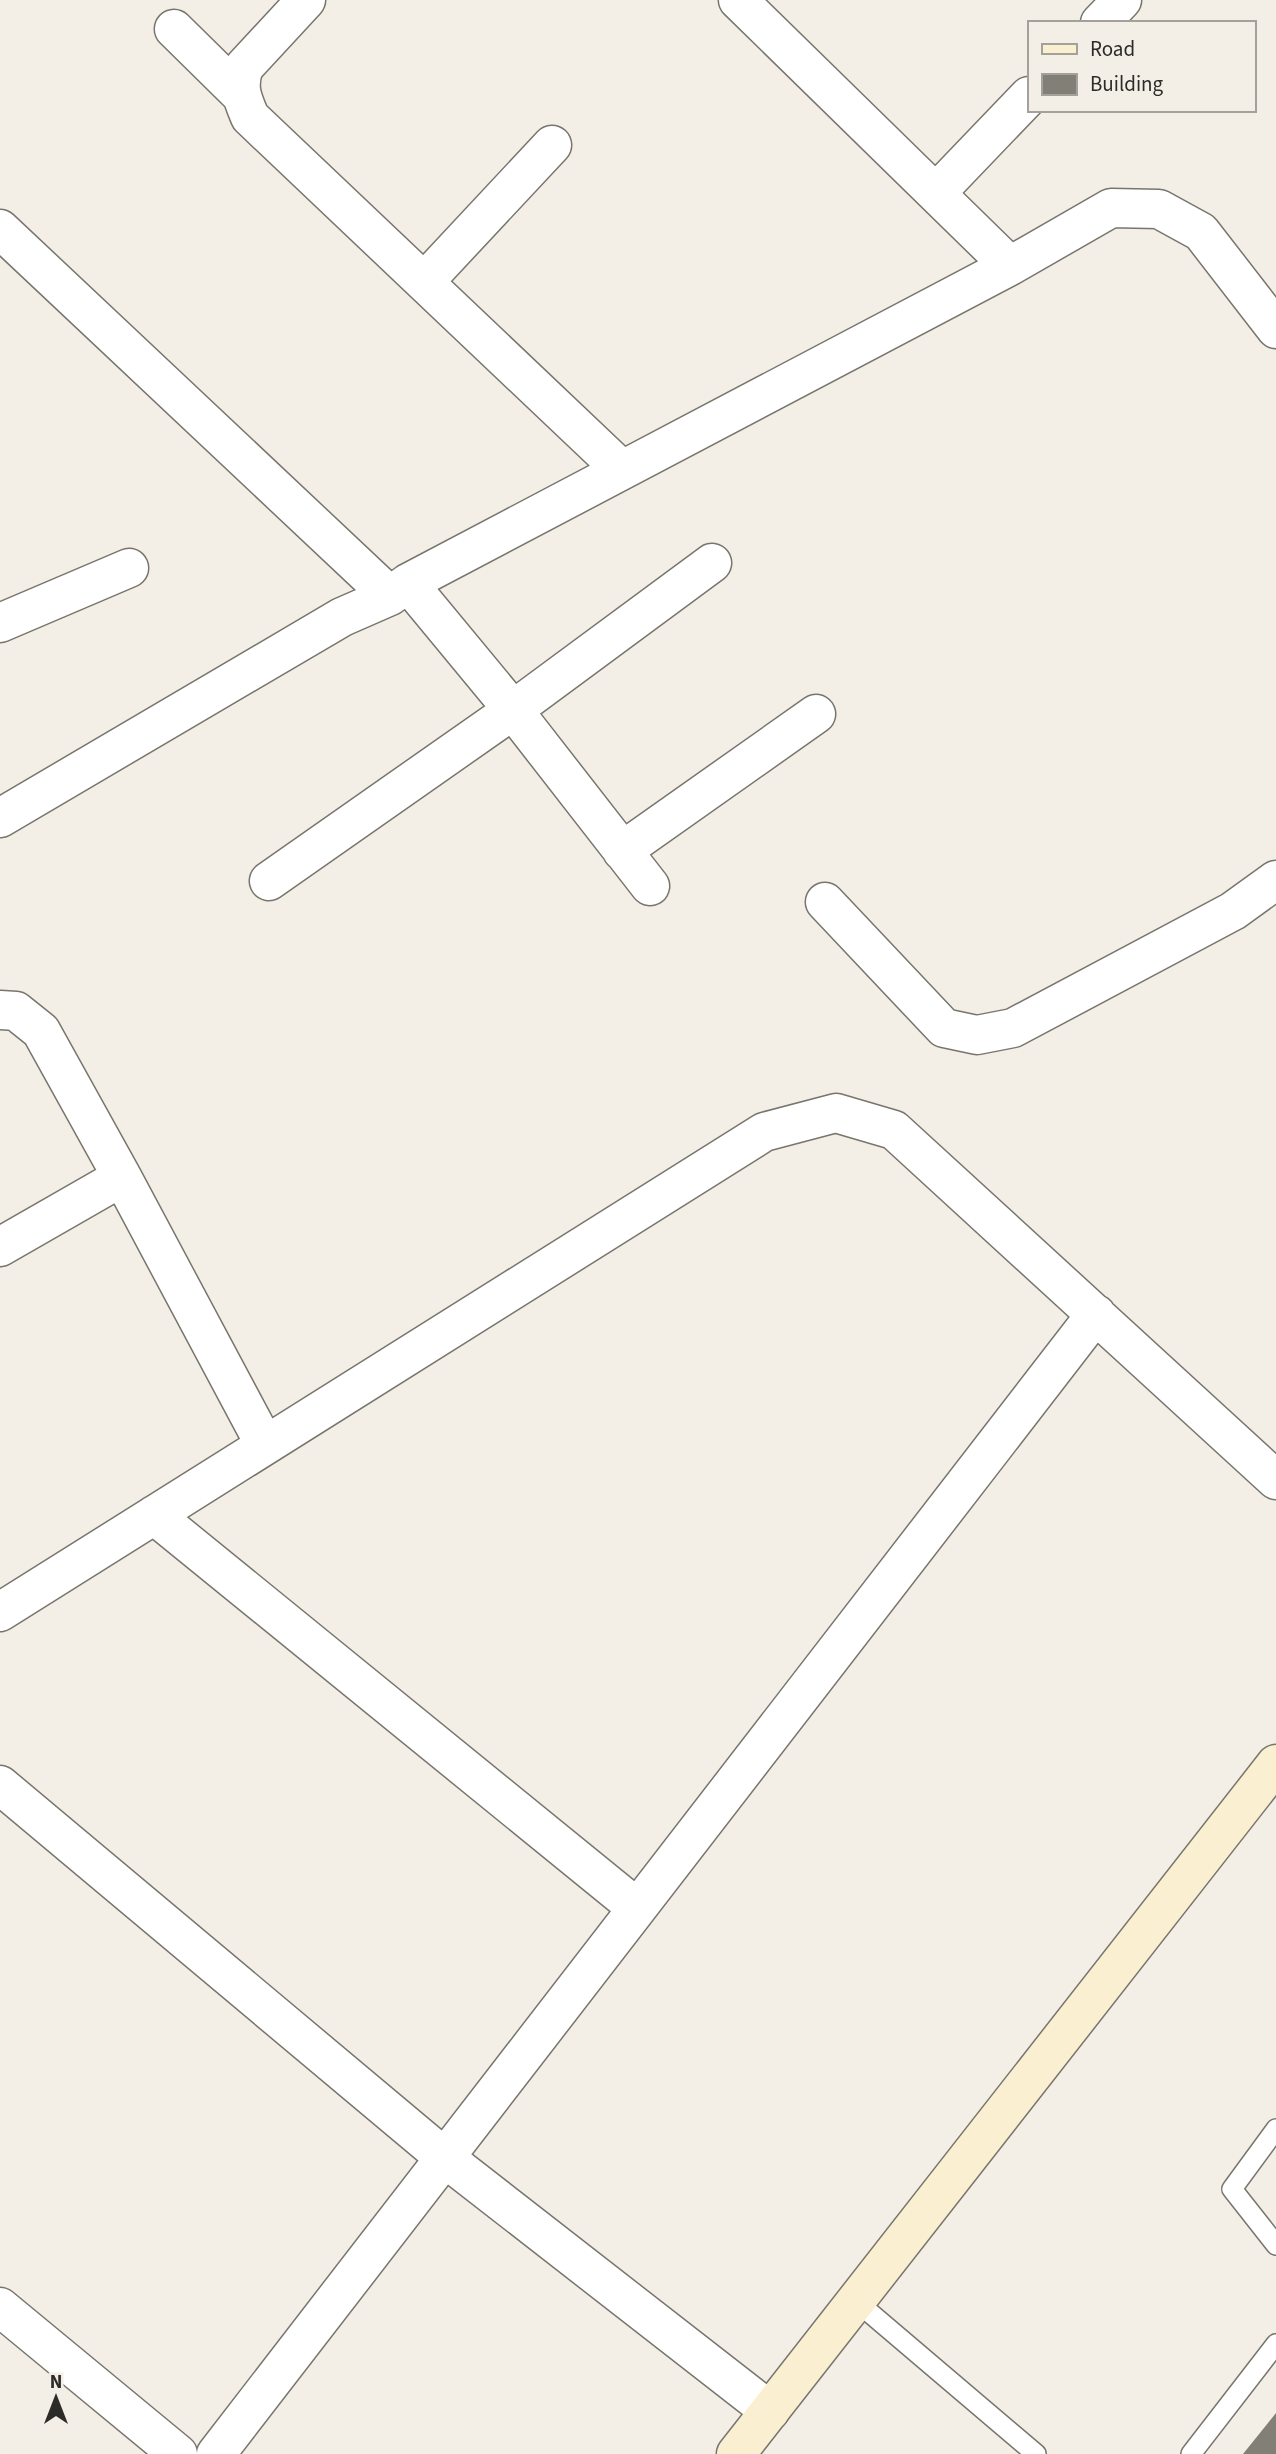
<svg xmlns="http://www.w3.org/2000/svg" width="1276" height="2454" viewBox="0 0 1276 2454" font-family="'Source Sans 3',sans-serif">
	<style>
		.building { fill: #827f76 }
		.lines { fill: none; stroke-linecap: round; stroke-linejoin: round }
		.lane-casing { stroke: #78756d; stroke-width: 22 }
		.street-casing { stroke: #78756d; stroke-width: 41 }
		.secondary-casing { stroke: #78756d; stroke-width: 41 }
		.lane { stroke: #fff; stroke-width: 19 }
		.street { stroke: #fff; stroke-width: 38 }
		.secondary { stroke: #faefd0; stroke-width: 38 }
	</style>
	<rect width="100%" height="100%" fill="#f3efe6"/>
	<path class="building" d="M1276 2413V2454H1243Z"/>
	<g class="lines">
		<g class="lane-casing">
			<path id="lane" d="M1276 2129 1232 2189 1276 2245
				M856 2301 1036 2454
				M1191 2454 1276 2344"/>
		</g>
		<g class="street-casing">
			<path id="street" d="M306 0 244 67C237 87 242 98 250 117L622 470
				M738 0 1010 266
				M1100 23 1122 0
				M174 29 240 94
				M936 193 1029 96
				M0 229 390 596
				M424 282 552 145
				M408 583 513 710 650 886
				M0 623 129 568
				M0 818 342 617 390 596 408 583 1010 266 1111 208 1159 209 1201 232 1276 329
				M622 851 816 714
				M269 881 513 710 712 563
				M825 902 944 1028 977 1035 1013 1028 1233 911 1276 880
				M0 1010 16 1011 41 1031 122 1177 265 1445
				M0 1247 122 1177
				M154 1515 637 1908
				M0 1612 764 1132 836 1113 894 1130 1276 1480
				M0 1785 445 2158 770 2411
				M0 2307 178 2454
				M216 2454 1096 1314"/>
		</g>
		<g class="secondary-casing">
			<path id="secondary" d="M736 2454 1276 1764"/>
		</g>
		<use href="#lane" class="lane"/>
		<use href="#street" class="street"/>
		<use href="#secondary" class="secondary"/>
	</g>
	<rect x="1028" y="21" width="228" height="91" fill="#f3efe6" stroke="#a3a19a" stroke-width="2"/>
	<rect x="1042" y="44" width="35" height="10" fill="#faefd0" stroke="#a3a19a" stroke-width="2"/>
	<text x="1090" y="56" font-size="21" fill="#2c2b28">Road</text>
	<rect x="1042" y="74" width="35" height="21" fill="#827f76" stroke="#a3a19a" stroke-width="2"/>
	<text x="1090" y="91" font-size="21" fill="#2c2b28">Building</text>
	<g transform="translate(56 2398)" stroke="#f3efe6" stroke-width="5" paint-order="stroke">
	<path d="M0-5L12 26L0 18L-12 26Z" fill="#2c2b28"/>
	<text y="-10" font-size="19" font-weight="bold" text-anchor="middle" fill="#2c2b28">N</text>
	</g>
</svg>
